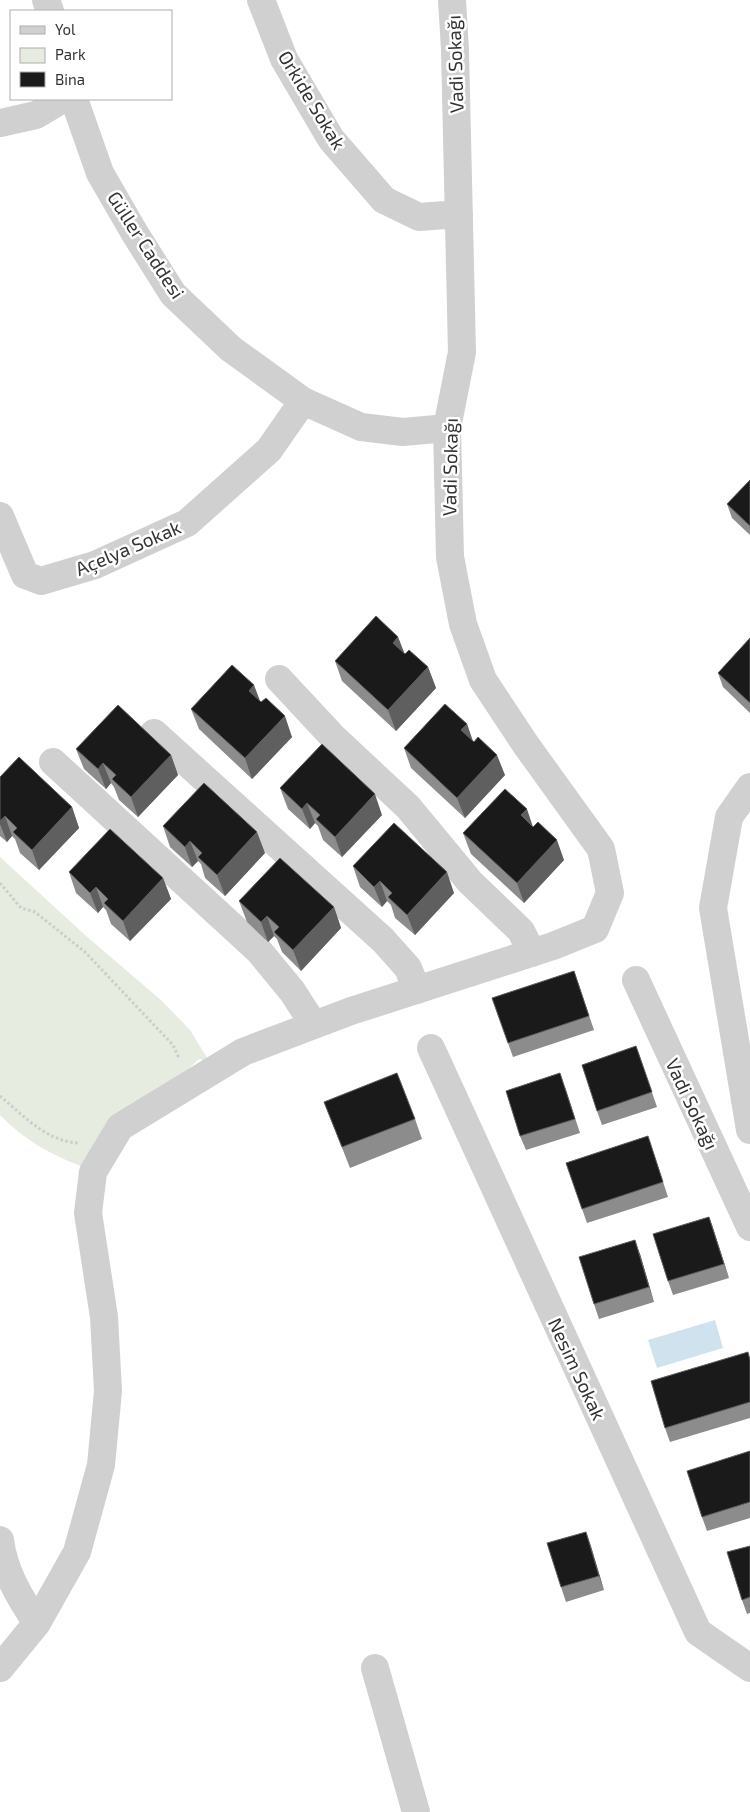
<svg xmlns="http://www.w3.org/2000/svg" width="750" height="1812" viewBox="0 0 750 1812" font-family="'Exo 2',sans-serif">
	<style>
		.green { fill: #e6ecdf }
		.water { fill: #cfe2ee }
		.lines { fill: none; stroke-linecap: round; stroke-linejoin: round }
		.path { stroke: #cdcdcd; stroke-width: 3; stroke-dasharray: 2.5 2.5; stroke-linecap: butt }
		.minor { stroke: #d0d0d0; stroke-width: 28 }
		.wall { fill: #8c8c8c }
		.shaded-wall { fill: #5f5f5f }
		.building { fill: #1a1a1a; stroke: #5f5f5f }
		.labels { text-anchor: middle; stroke-width: 5; stroke-linejoin: round; paint-order: stroke }
		.street-label { font-size: 19px; fill: #333; stroke: #fff }
	</style>
	<rect width="100%" height="100%" fill="#fff"/>
	<path class="green" d="M0 857 85 935 162 1001 190 1030 209 1061 199 1059 83 1167C51 1155 24 1140 0 1115Z"/>
	<path class="water" d="M715 1320 723 1348 657 1368 648 1340Z"/>
	<g class="lines">
		<path class="path" d="M0 883 21 908 35 912 85 952 173 1045 179 1058
			M0 1096C23 1115 47 1142 79 1143"/>
		<path class="minor" d="M46 0 50 11
			M261 0 284 59 331 139 384 200 419 217 459 214
			M74 99 100 173 134 232 173 294 231 349 303 401 361 427 403 432 447 428
			M0 123 36 115 63 99
			M0 516 25 575 41 581 95 565 187 523 269 450 303 401
			M279 679 334 738 408 807 470 882 521 931 532 953
			M154 733 383 940 408 968 417 990
			M53 762 259 951 292 991 314 1025
			M750 787 729 817 713 908 750 1130
			M636 980 750 1227
			M431 1048 698 1632 750 1668
			M0 1540C4 1571 19 1597 37 1623
			M0 1668 37 1623 77 1552 101 1465 108 1391 104 1317 88 1213 93 1172 120 1127 243 1052 351 1011 553 946 595 929 610 893 601 849 526 745 483 680 463 624 450 557 447 428 462 352 455 50 452 0
			M375 1668 416 1812"/>
	</g>
	<path class="wall" d="M750 480V535L732 518 727 504Z
		M398 637 404 654 428 667 436 688 396 731 342 681 335 661Z
		M750 638V713L723 687 718 673Z
		M260 702 292 737 252 779 199 729 191 709Z
		M467 724 473 741 505 775 465 818 411 768 404 748Z
		M76 749 171 755 178 775 138 817 119 800 114 787 111 783 106 789 84 769Z
		M0 777 72 807 79 828 39 870 20 853 15 839 12 836 7 842 0 836Z
		M280 788 382 815 342 857 323 840 318 826 315 823 310 829 288 809Z
		M163 826 265 853 225 896 205 878 201 864 198 861 192 867 170 847Z
		M533 827 564 860 524 903 471 854 463 833Z
		M353 866 454 893 415 935 395 918 391 905 387 901 382 907 360 887Z
		M69 872 163 878 171 899 130 941 111 924 106 910 103 907 98 913 76 893Z
		M239 901 334 907 341 928 301 971 282 952 277 939 274 936 268 942 247 922Z
		M574 971 594 1030 513 1057 508 1043Z
		M636 1046 657 1107 602 1125 597 1111Z
		M565 1087 580 1133 526 1150 520 1136Z
		M324 1102 415 1119 422 1139 350 1168Z
		M648 1136 668 1197 587 1223 566 1163Z
		M709 1217 729 1278 673 1295 668 1281Z
		M640 1254 654 1302 599 1319 594 1304Z
		M750 1359V1418L670 1442 665 1428Z
		M750 1451V1518L707 1531 702 1517Z
		M586 1532 604 1590 566 1602 561 1587Z
		M750 1546V1613L747 1614 742 1600Z"/>
	<path class="shaded-wall" d="M398 637 406 657 393 643Z
		M428 667 436 688 396 731 388 710Z
		M254 685 262 706 249 691Z
		M285 716 292 737 252 779 245 758Z
		M467 724 474 745 461 730Z
		M171 755 178 775 138 817 131 797Z
		M497 755 505 775 465 818 457 798Z
		M103 763 111 783 106 789 98 769Z
		M375 794 382 815 342 857 335 837Z
		M307 803 315 823 310 829 302 809Z
		M72 807 79 828 39 870 32 850Z
		M527 809 534 830 521 815Z
		M5 816 12 836 7 842 0 824V821Z
		M257 832 265 853 225 896 217 875Z
		M557 840 564 860 524 903 517 883Z
		M190 841 198 861 192 867 185 847Z
		M447 872 454 893 415 935 407 915Z
		M163 878 171 899 130 941 123 921Z
		M380 881 387 901 382 907 374 887Z
		M96 887 103 907 98 913 90 893Z
		M334 907 341 928 301 971 293 950Z
		M267 916 274 936 268 942 261 922Z
		M709 1217 714 1231 729 1278 724 1264Z
		M635 1240 640 1254 654 1302 649 1287Z
		M586 1532 591 1546 604 1590 599 1576Z"/>
	<path class="building" d="M750 480V526L727 504Z
		M376 616 398 637 393 643 405 654 409 650 428 667 388 710 335 661Z
		M750 638V703L718 673Z
		M232 665 254 685 249 691 261 702 266 698 285 716 245 758 191 709Z
		M445 704 467 724 461 730 474 742 478 737 497 755 457 798 404 748Z
		M118 705 171 755 131 797 112 779 116 775 103 763 98 769 76 749Z
		M322 744 375 794 335 837 316 819 320 815 307 803 302 809 280 788Z
		M19 757 72 807 32 850 13 832 17 828 5 816 0 821V777Z
		M204 783 257 832 217 875 198 857 202 853 190 841 185 847 163 826Z
		M505 789 527 809 521 815 533 827 538 822 557 840 517 883 463 833Z
		M394 823 447 872 407 915 388 897 392 893 380 881 374 887 353 866Z
		M110 829 163 878 123 921 104 903 108 899 96 887 90 893 69 872Z
		M280 858 334 907 293 950 274 932 279 927 267 916 261 922 239 901Z
		M574 971 589 1016 508 1043 492 998Z
		M636 1046 652 1092 597 1111 582 1065Z
		M397 1073 415 1119 342 1147 324 1102Z
		M560 1073 575 1119 520 1136 506 1091Z
		M648 1136 663 1182 582 1209 566 1163Z
		M709 1217 724 1264 668 1281 653 1234Z
		M635 1240 649 1287 594 1304 579 1257Z
		M748 1352 750 1360V1402L665 1428 651 1381Z
		M750 1451V1502L702 1517 687 1471Z
		M586 1532 599 1576 561 1587 547 1543Z
		M750 1546V1597L742 1600 727 1552Z"/>
	<g class="labels">
		<g class="street-label">
			<text transform="translate(455 64) rotate(-92)" y="7">Vadi Sokağı</text>
			<text transform="translate(312 100) rotate(59)" y="7">Orkide Sokak</text>
			<text transform="translate(146 245) rotate(57)" y="7">Güller Caddesi</text>
			<text transform="translate(450 467) rotate(-89)" y="7">Vadi Sokağı</text>
			<text transform="translate(128 548) rotate(-23)" y="7">Açelya Sokak</text>
			<text transform="translate(692 1104) rotate(65)" y="7">Vadi Sokağı</text>
			<text transform="translate(577 1369) rotate(65)" y="7">Nesim Sokak</text>
		</g>
	</g>
	<rect x="10" y="10" width="162" height="90" fill="#ffffff" stroke="#adadad"/>
	<rect x="20" y="26" width="25" height="8" fill="#d0d0d0" stroke="#adadad"/>
	<text x="55" y="35" font-size="15" fill="#333333">Yol</text>
	<rect x="20" y="48" width="25" height="15" fill="#e6ecdf" stroke="#adadad"/>
	<text x="55" y="60" font-size="15" fill="#333333">Park</text>
	<rect x="20" y="72" width="25" height="15" fill="#1a1a1a" stroke="#adadad"/>
	<text x="55" y="85" font-size="15" fill="#333333">Bina</text>
</svg>
